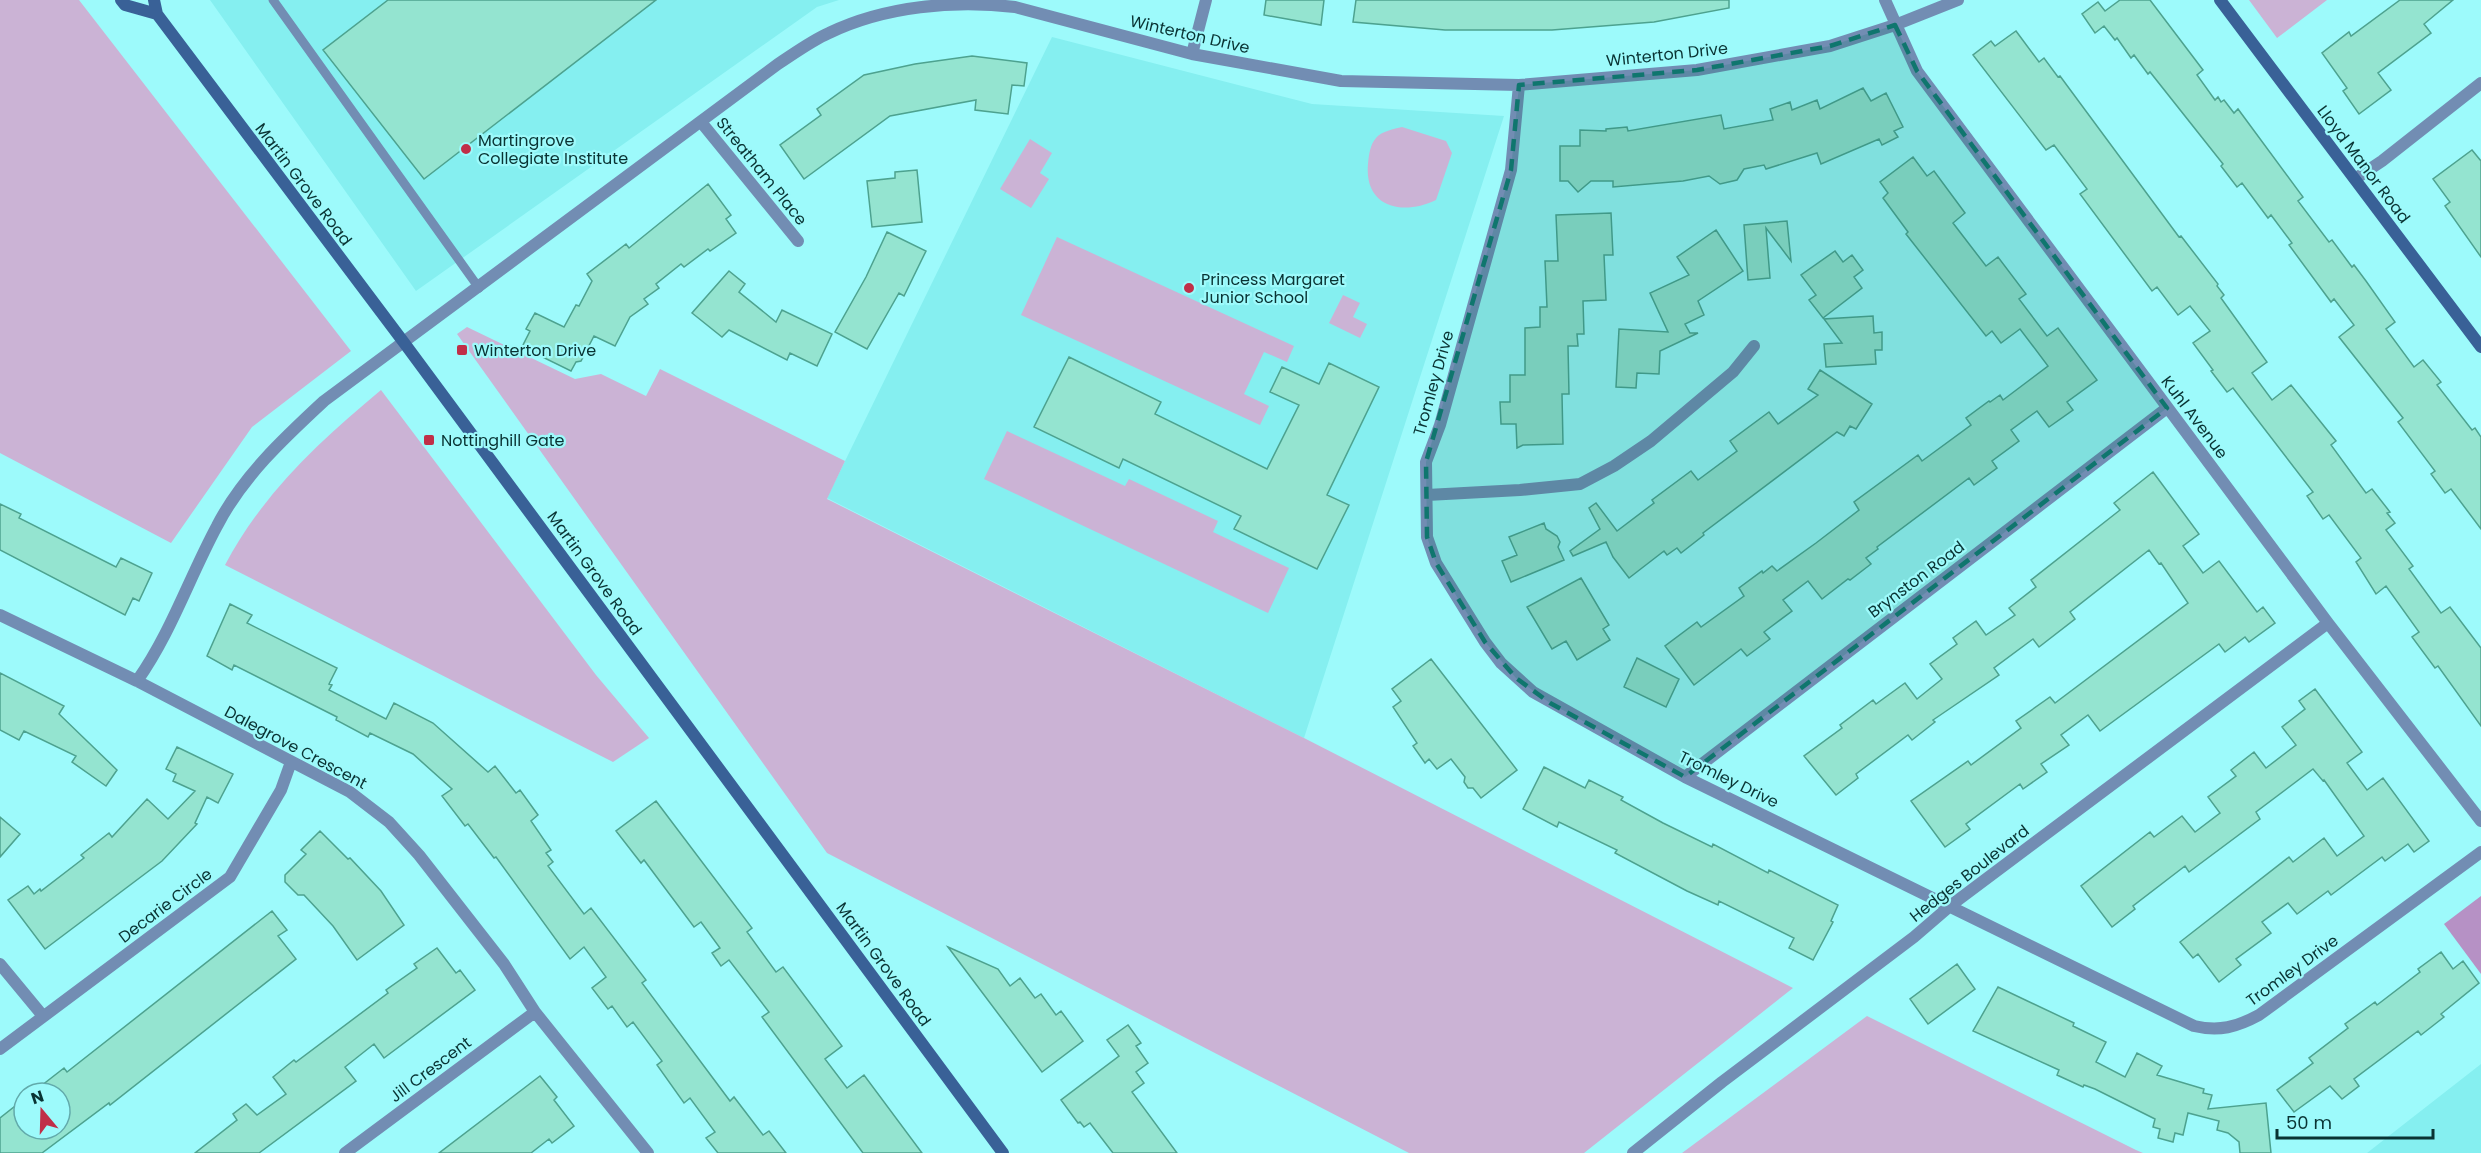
<svg xmlns="http://www.w3.org/2000/svg" width="2481" height="1153" viewBox="0 0 2481 1153" font-family="Poppins,sans-serif">
	<style>
		.built { fill: #85eff0 }
		.green { fill: #cbb3d5 }
		.forest { fill: #b691c5 }
		.building { fill: #94e4d0; stroke: #4da28f; stroke-width: 1.5 }
		.lines { fill: none; stroke-linecap: round; stroke-linejoin: round }
		.lane { stroke: #728db3; stroke-width: 9 }
		.street { stroke: #728db3; stroke-width: 12 }
		.secondary { stroke: #396197; stroke-width: 12 }
		.marked { fill: #0f766e; fill-opacity: 0.2; stroke: #0f766e; stroke-width: 4.5; stroke-dasharray: 12 8; stroke-linejoin: round }
		.poi-dot { fill: #c02f48; stroke: #9dfafb; stroke-width: 2 }
		.labels { text-anchor: middle; stroke-width: 4.5; stroke-linejoin: round; paint-order: stroke }
		.street-label { font-size: 16px; fill: #093333; stroke: #9dfafb }
		.poi-label { font-size: 16px; fill: #093333; stroke: #9dfafb; text-anchor: start }
	</style>
	<rect width="100%" height="100%" fill="#9dfafb"/>
	<path class="built" d="M210 0H839L817 7 416 291Z
		M1052 37 1312 104 1504 116 1304 738 827 498Z
		M2481 1064V1153H2367Z"/>
	<path class="green" d="M0 0H79L351 351 252 427 171 543 0 453Z
		M2249 0H2327L2277 38Z
		M1402 127 1446 141 1452 153 1436 200C1403 216 1364 208 1368 164 1369 154 1370 145 1376 138 1382 131 1394 129 1402 127Z
		M1030 139 1052 153 1040 173 1049 179 1031 208 1000 189Z
		M1057 237 1294 346 1287 362 1264 352 1244 394 1269 406 1260 425 1021 315Z
		M1343 295 1360 303 1353 317 1367 324 1360 338 1329 323Z
		M467 327 575 379 601 374 646 396 660 369 845 461 827 499 1304 738 1793 988 1584 1153H1409L827 853 457 334Z
		M381 390 596 675 649 738 613 762 225 565C263 493 320 441 381 390Z
		M1007 431 1125 486 1129 479 1218 521 1213 532 1289 568 1268 613 984 479Z
		M1867 1016 2136 1150 2143 1153H1682Z"/>
	<path class="forest" d="M2481 896V974L2444 924Z"/>
	<path class="building" d="M388 0H656L424 179 323 50Z
		M1266 0H1324L1321 25 1264 15Z
		M1356 0H1729V8L1654 22 1552 30H1445L1353 22Z
		M2120 0H2150L2203 70 2197 75 2215 100 2218 97 2221 102 2224 100 2234 113 2238 109 2303 197 2298 201 2329 242 2332 240 2352 267 2354 265 2366 281 2395 322 2386 329 2414 367 2423 360 2441 382 2437 385 2472 430 2475 428 2481 437V529L2451 489 2445 493 2431 474 2435 471 2398 422 2403 418 2339 337 2354 325 2334 299 2331 302 2289 245 2292 243 2271 215 2268 218 2242 183 2237 187 2221 166 2223 164 2150 72 2148 74 2134 55 2131 58 2117 38 2115 40 2104 26 2095 33 2082 14 2098 2 2105 11Z
		M2400 0H2453L2424 24 2431 33 2378 73 2391 90 2359 114 2343 91 2347 88 2322 53 2349 32 2351 36Z
		M2016 31 2039 62 2044 58 2058 77 2060 76 2179 237 2181 236 2218 284 2217 286 2224 295 2221 298 2267 362 2252 373 2272 400 2291 385 2336 441 2331 445 2366 493 2372 489 2390 512 2387 513 2395 523 2386 530 2413 566 2409 569 2441 613 2450 607 2481 648V726L2438 666 2435 668 2412 637 2419 632 2386 586 2376 594 2356 562 2361 558 2329 515 2323 519 2307 496 2313 492 2233 388 2227 392 2211 371 2213 370 2193 343 2210 331 2190 306 2178 315 2157 287 2152 291 2080 194 2087 189 2054 145 2046 150 1973 55 1991 41 1995 46Z
		M972 56 1027 63 1024 86 1012 85 1008 114 975 110 976 100 890 116 804 179 780 145 821 115 817 109 864 75 915 64Z
		M1863 88 1871 101 1886 93 1903 127 1894 131 1898 137 1882 145 1879 139 1821 164 1817 153 1766 169 1764 165 1744 169 1737 180 1720 184 1709 176 1683 181 1613 187V181H1591L1578 192 1568 181H1560V146H1580V130L1606 131V129L1627 127 1628 131 1721 115 1724 129 1773 120 1770 109 1790 102 1792 110 1817 100 1820 109Z
		M2472 150 2481 161V257L2445 206 2450 202 2433 179Z
		M1913 157 1927 176 1934 171 1965 213 1953 223 1986 266 1998 257 2026 294 2019 299 2047 336 2058 328 2097 380 2067 402 2073 410 2049 427 2037 411 2011 430 2019 441 1992 461 1997 468 1974 485 1969 478 1877 547 1878 549 1866 558 1871 564 1850 580 1848 579 1822 599 1808 581 1783 600 1792 611 1764 632 1770 639 1747 656 1741 649 1694 685 1665 646 1697 622 1701 627 1744 596 1739 588 1762 571 1763 573 1772 566 1777 571 1816 543 1859 510 1854 502 1918 455 1922 461 1971 425 1966 418 1989 401 1990 402 2000 395 2003 400 2048 366 2020 329 2001 343 1992 331 1986 336 1906 234 1908 232 1883 198 1888 193 1880 182Z
		M917 170 922 222 872 227 867 181 895 178V172Z
		M708 184 731 215 726 219 736 233 710 251 708 249 684 267 681 264 656 284 659 288 644 299 648 304 630 317 615 346 594 336 581 361 576 362 571 371 522 347 530 331 526 329 535 313 564 327 576 305 579 306 592 281 587 274 626 244 629 248Z
		M1611 213 1613 255H1604L1606 300 1583 301 1584 334H1577L1578 346H1568L1569 394H1562L1563 444 1523 445 1517 448 1516 424H1501L1500 402H1510V375H1525V328L1540 327V307H1547L1545 261H1558L1556 215Z
		M1787 221 1791 261 1766 228 1770 278 1748 280 1744 225Z
		M1716 230 1743 271 1698 301 1704 315 1685 324 1690 333H1698L1660 351 1659 374 1637 373 1636 388 1616 387 1619 329 1668 332 1650 293 1689 275 1677 257Z
		M887 232 926 251 904 296 899 293 867 349 835 332 866 277Z
		M1835 251 1843 262 1852 255 1863 270 1854 277 1862 288 1823 318 1809 300 1816 295 1801 275Z
		M729 271 745 284 739 292 776 322 782 310 832 334 817 366 790 353 787 360 729 330 722 337 692 313Z
		M1873 316 1874 333 1882 332V350H1875L1876 364 1826 367 1824 344 1842 343 1824 319Z
		M1069 357 1161 402 1155 414 1267 469 1299 405 1270 392 1282 367 1319 384 1329 363 1379 387 1327 495 1349 505 1317 569 1234 529 1241 516 1123 459 1119 468 1034 427Z
		M1820 370 1872 404 1856 429 1850 426 1844 436 1837 432 1703 533 1704 535 1681 553 1677 548 1667 555 1664 551 1629 578 1613 557 1606 542 1573 556 1570 551 1600 529 1589 508 1596 503 1617 531 1654 503 1652 500 1691 471 1698 480 1737 451 1730 441 1769 412 1778 424 1818 395 1808 389Z
		M2153 472 2199 534 2183 546 2203 573 2219 561 2257 612 2263 607 2275 623 2249 642 2245 637 2225 652 2219 644 2100 731 2088 715 2061 735 2069 745 2041 764 2047 772 2023 789 2020 784 1966 824 1970 829 1945 847 1911 801 1968 761 1971 765 2021 728 2016 721 2050 697 2055 703 2188 603 2161 563 2159 564 2149 550 2070 612 2075 619 2039 647 2033 639 1994 668 1999 675 1933 720 1935 722 1912 740 1908 735 1856 774 1858 778 1836 795 1804 756 1842 728 1840 725 1873 700 1876 704 1905 683 1917 699 1942 679 1930 664 1957 644 1953 638 1976 621 1986 635 2015 615 2009 608 2036 587 2031 580 2120 510 2114 503Z
		M0 504 21 514 19 518 116 567 121 558 152 573 139 601 133 598 125 615 0 550Z
		M1544 523 1546 529 1557 536 1560 542 1558 547 1564 560 1511 582 1502 561 1517 555 1509 537Z
		M1581 578 1609 625 1603 629 1610 640 1577 660 1566 641 1552 649 1527 607Z
		M230 604 252 615 247 623 337 668 329 684 332 685 329 690 386 719 394 703 433 723 488 772 495 766 516 793 520 790 538 815 531 821 551 850 546 853 553 862 548 866 584 914 591 908 646 980 642 983 730 1101 734 1097 763 1135 769 1131 786 1153H718L706 1138 715 1132 690 1098 684 1103 657 1065 662 1061 633 1022 627 1027 612 1006 608 1009 592 988 606 977 584 947 570 959 496 857 494 858 468 824 465 826 442 796 452 789 413 754 370 733 368 737 336 720 337 717 234 665 232 670 207 656Z
		M1637 658 1679 679 1666 707 1624 687Z
		M1431 659 1517 770 1481 798 1473 788H1468L1464 782 1465 777 1451 759 1437 769 1429 759 1425 763 1413 746 1417 743 1393 707 1401 701 1392 689Z
		M0 673 64 706 59 714 117 770 106 786 72 762 76 756 24 731 19 740 0 730Z
		M2315 689 2362 752 2347 763 2367 790 2383 778 2429 841 2414 852 2408 844 2385 861 2382 857 2331 895 2328 891 2297 914 2288 903 2262 922 2271 933 2236 959 2241 965 2219 982 2198 954 2193 958 2180 942 2289 857 2293 862 2324 838 2337 856 2364 836 2324 780 2323 781 2313 769 2256 812 2260 819 2189 872 2185 866 2133 906 2135 909 2112 927 2081 886 2150 832 2154 837 2182 816 2195 832 2220 813 2208 797 2236 776 2231 770 2254 752 2266 768 2296 745 2282 727 2305 709 2299 701Z
		M177 747 233 774 218 803 207 797 195 823 197 824 162 861 45 949 8 900 28 886 34 894 40 889 41 891 84 858 81 855 109 833 112 837 147 799 168 819 195 791 173 781 176 774 166 769Z
		M1544 767 1585 788 1589 780 1623 797 1621 800 1663 823 1712 847 1713 844 1768 873 1769 870 1838 905 1831 921 1833 922 1813 960 1789 948 1794 938 1719 901 1718 905 1687 891 1615 853 1617 850 1559 822 1557 827 1523 809Z
		M656 801 752 928 747 932 776 972 783 967 842 1046 825 1059 847 1088 864 1075 922 1153H863L762 1017 769 1012 729 960 721 966 712 953 720 948 701 922 694 927 644 860 641 863 616 831Z
		M0 817 20 834 0 857Z
		M320 831 348 859 350 858 381 891 404 925 357 960 333 926 304 895H298L285 882V875L306 854 301 850Z
		M272 911 287 930 278 936 296 959 110 1105 109 1103 42 1153H0V1118L24 1099V1129H60V1093H32L64 1068 67 1072Z
		M948 947 998 969 1010 986 1020 978 1035 998 1041 994 1056 1015 1061 1011 1083 1041 1042 1072Z
		M437 948 456 973 460 970 475 990 384 1058 374 1044 345 1067 356 1081 259 1153H195L237 1120 233 1114 246 1104 257 1115 286 1094 273 1077 294 1060 296 1062 388 993 386 990 417 968 414 964Z
		M2441 952 2453 969 2463 961 2479 983 2441 1014 2444 1017 2421 1035 2418 1031 2354 1079 2359 1086 2342 1099 2330 1086 2294 1112 2277 1090 2313 1063 2309 1058 2348 1028 2345 1024 2375 1002 2377 1005 2420 972 2418 969Z
		M1957 964 1975 989 1928 1024 1910 999Z
		M1998 987 2074 1023 2073 1026 2106 1042 2096 1062 2125 1077 2137 1053 2162 1066 2157 1075 2204 1089 2203 1093 2212 1095 2208 1109 2266 1103 2271 1153H2240L2239 1142 2228 1133 2217 1130 2219 1121 2188 1113 2183 1135 2175 1133 2173 1142 2158 1138 2160 1129 2153 1127 2155 1119 2095 1089 2084 1085 2083 1087 2057 1075 2059 1070 1973 1031Z
		M1128 1025 1141 1043 1136 1046 1148 1063 1136 1072 1144 1083 1132 1092 1177 1153H1113L1090 1123 1084 1127 1080 1122 1078 1123 1061 1100 1119 1056 1107 1040Z
		M540 1076 557 1097 554 1100 574 1126 552 1143 549 1139 531 1153H439Z"/>
	<g class="lines">
		<path class="lane" d="M273 0 479 288"/>
		<path class="street" d="M1885 0 1917 71 2328 623 2481 821
			M1192 54 1206 0
			M1519 85 1511 170 1440 425 1426 462 1427 537 1436 563 1485 642 1501 663 1533 692 1685 777 2194 1026C2219 1032 2237 1027 2259 1015L2481 852
			M701 122 798 241
			M2355 179 2382 161 2481 83
			M1427 495 1520 490 1580 484 1614 466 1651 441 1733 372 1754 346
			M0 615 137 681 350 792 389 822 419 855 504 964 535 1012 648 1153
			M137 681C171 633 189 578 217 526 242 477 284 438 324 401L778 64C795 53 811 41 829 33 885 6 954 0 1015 7L1192 54 1341 81 1519 85 1697 70 1830 46 1895 25 1958 0
			M1685 777 2167 408
			M0 964 43 1016
			M0 1049 230 877 281 790 291 762
			M345 1153 535 1012
			M1633 1153 1722 1082 1914 937 1950 906 2328 623"/>
		<path class="secondary" d="M121 0 125 5 157 14
			M154 0 157 14 405 344 1003 1153
			M2220 0 2481 347"/>
	</g>
	<path class="marked" d="M1895 25 1917 71 2167 408 1685 777 1550 703 1516 678 1485 642 1436 563 1427 537 1426 462 1511 170 1519 85 1697 70 1830 46Z"/>
	<g class="poi-dot">
		<circle cx="466" cy="149" r="6"/>
		<circle cx="1189" cy="288" r="6"/>
		<rect x="456" y="344" width="12" height="12" rx="3"/>
		<rect x="423" y="434" width="12" height="12" rx="3"/>
	</g>
	<g class="labels">
		<g class="street-label">
			<text transform="translate(1190 34) rotate(13)" y="6">Winterton Drive</text>
			<text transform="translate(1667 54) rotate(-6)" y="6">Winterton Drive</text>
			<text transform="translate(2364 164) rotate(53)" y="6">Lloyd Manor Road</text>
			<text transform="translate(762 171) rotate(51)" y="6">Streatham Place</text>
			<text transform="translate(304 184) rotate(53)" y="6">Martin Grove Road</text>
			<text transform="translate(1433 383) rotate(-74)" y="6">Tromley Drive</text>
			<text transform="translate(2195 417) rotate(53)" y="6">Kuhl Avenue</text>
			<text transform="translate(595 573) rotate(54)" y="6">Martin Grove Road</text>
			<text transform="translate(1916 579) rotate(-37)" y="6">Brynston Road</text>
			<text transform="translate(296 747) rotate(28)" y="6">Dalegrove Crescent</text>
			<text transform="translate(1729 779) rotate(26)" y="6">Tromley Drive</text>
			<text transform="translate(1969 873) rotate(-38)" y="6">Hedges Boulevard</text>
			<text transform="translate(165 905) rotate(-37)" y="6">Decarie Circle</text>
			<text transform="translate(884 964) rotate(54)" y="6">Martin Grove Road</text>
			<text transform="translate(2292 970) rotate(-36)" y="6">Tromley Drive</text>
			<text transform="translate(430 1069) rotate(-37)" y="6">Jill Crescent</text>
		</g>
		<g class="poi-label">
			<text x="478" y="146">Martingrove<tspan x="478" dy="18">Collegiate Institute</tspan></text>
			<text x="1201" y="285">Princess Margaret<tspan x="1201" dy="18">Junior School</tspan></text>
			<text x="474" y="356">Winterton Drive</text>
			<text x="441" y="446">Nottinghill Gate</text>
		</g>
	</g>
	<g transform="translate(42 1111) rotate(341)"><circle r="28" fill="#9dfafb" stroke="#62aaab" stroke-width="1.5"/>
	<path d="M0-4.5L10 22L0 15L-10 22Z" fill="#c02f48"/>
	<text y="-9" font-size="16" font-weight="bold" text-anchor="middle" fill="#093333">N</text>
	</g>
	<path d="M2277 1129v9h156v-9" fill="none" stroke="#093333" stroke-width="3"/>
	<text x="2286" y="1129" font-size="18" fill="#093333" stroke="#9dfafb" stroke-width="4.5" paint-order="stroke">50 m</text>
</svg>
